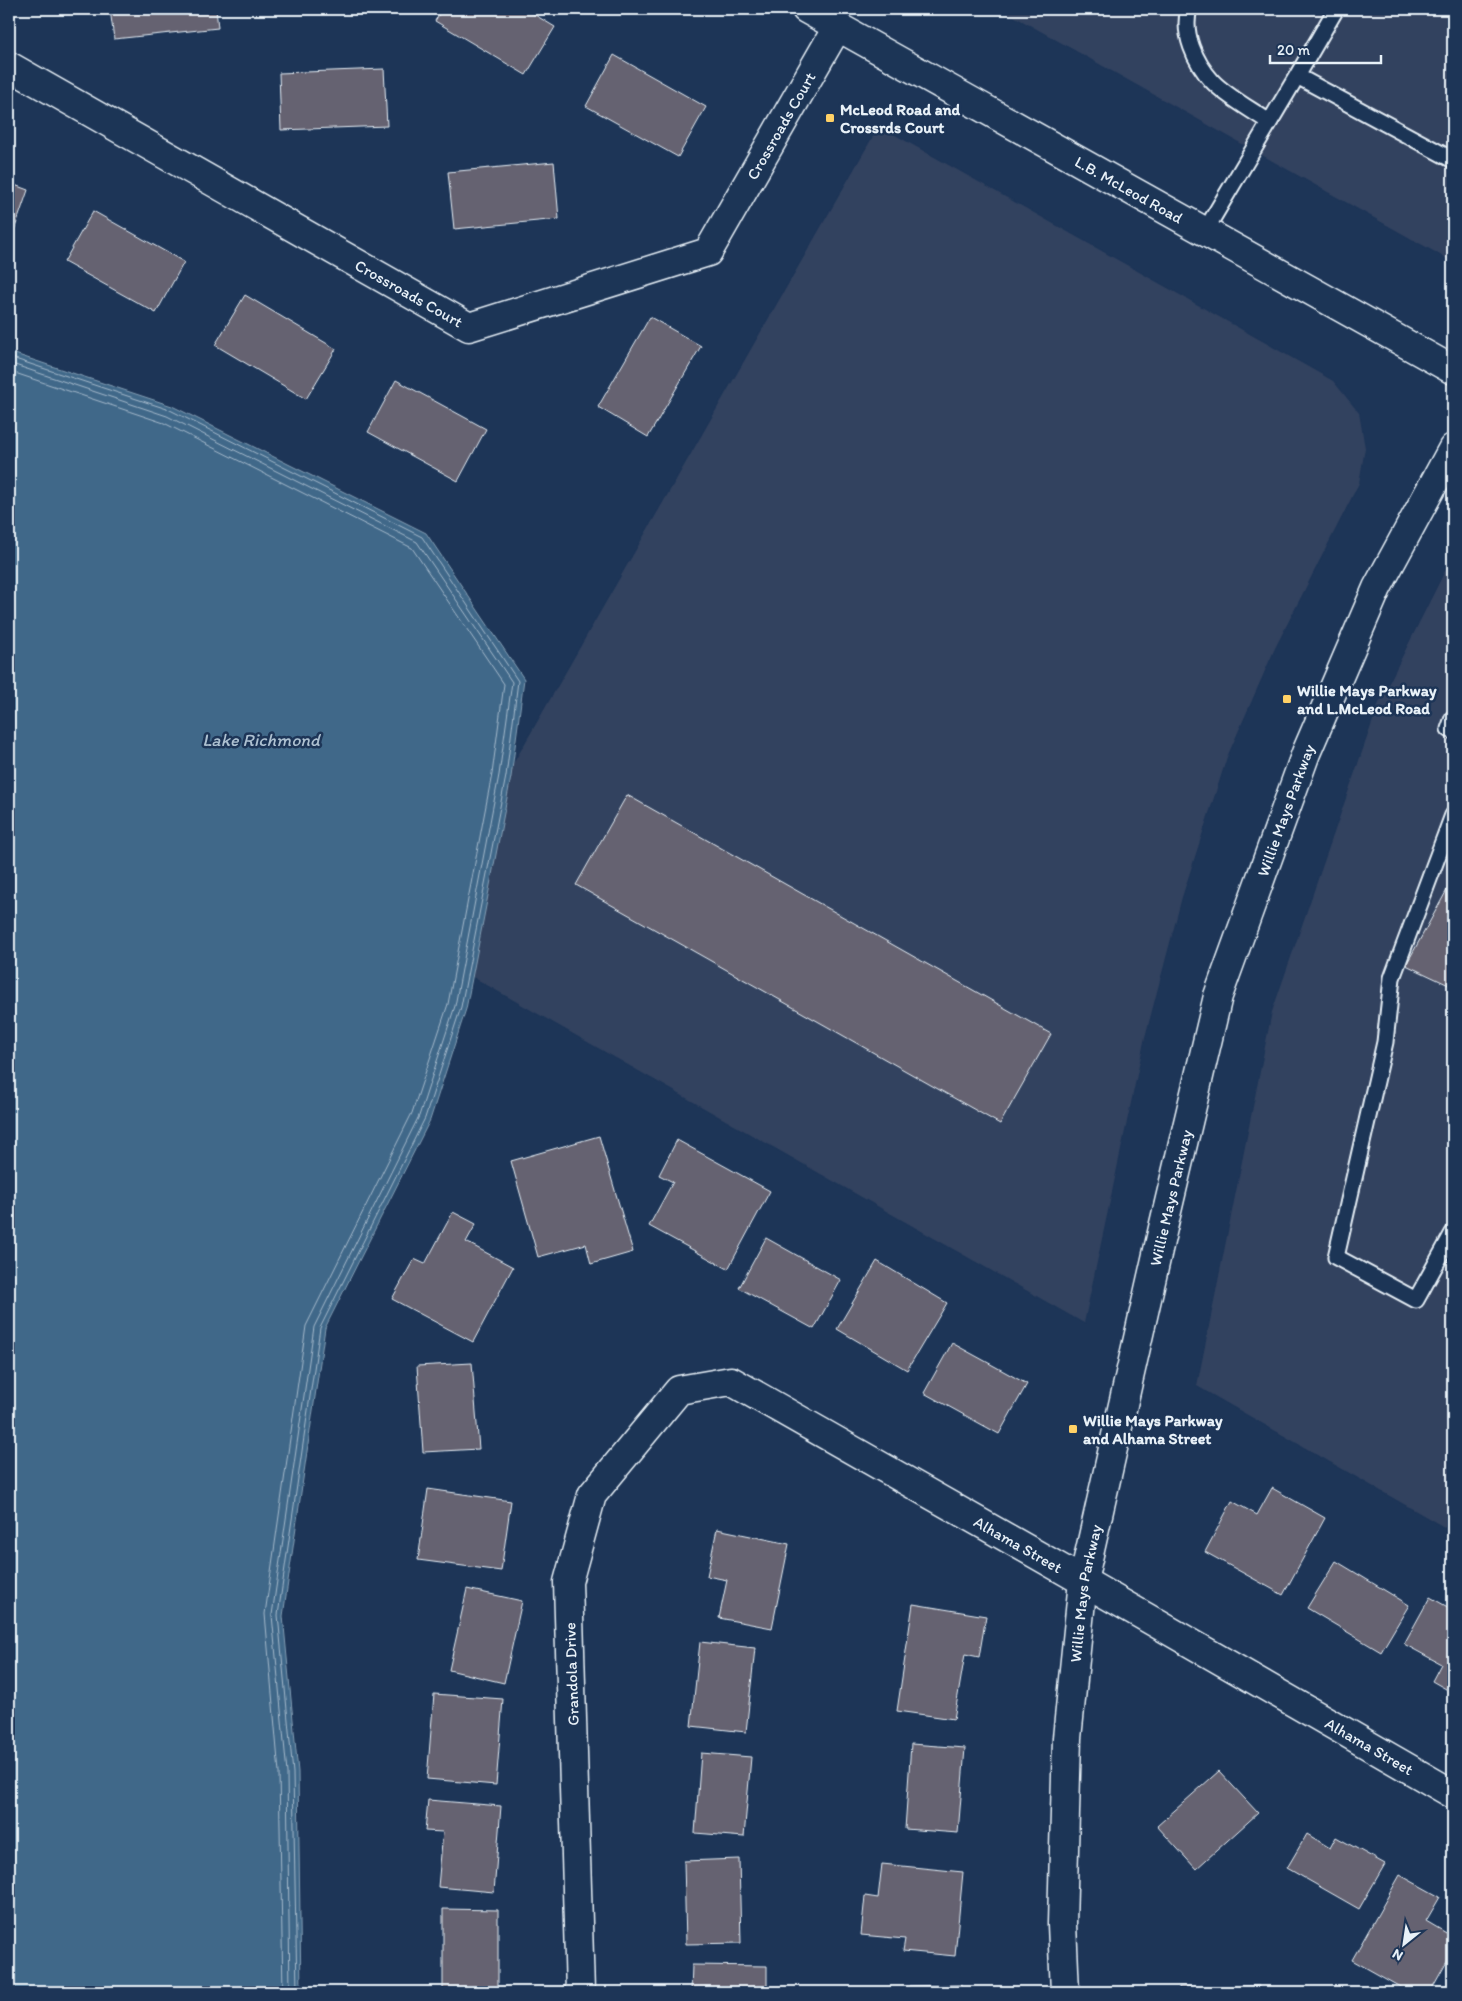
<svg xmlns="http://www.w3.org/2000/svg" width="1462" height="2001" viewBox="0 0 1462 2001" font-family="Itim,sans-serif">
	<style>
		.built { fill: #33425f }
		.water { fill: #416889; stroke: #849fb5 }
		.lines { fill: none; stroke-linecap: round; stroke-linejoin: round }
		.shore { stroke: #a5bacc; stroke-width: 1 }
		.building { fill: #656271; stroke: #e8f1f8 }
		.lane-casing { stroke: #e8f1f8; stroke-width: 19 }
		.street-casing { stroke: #e8f1f8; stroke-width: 31 }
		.secondary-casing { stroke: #e8f1f8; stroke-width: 31 }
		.lane { stroke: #1d3557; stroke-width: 15 }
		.street { stroke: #1d3557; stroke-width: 28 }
		.secondary { stroke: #1d3557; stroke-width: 28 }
		.poi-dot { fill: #ffd166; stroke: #1d3557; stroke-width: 2 }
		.labels { text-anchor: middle; stroke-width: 5; stroke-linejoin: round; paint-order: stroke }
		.poi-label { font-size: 16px; font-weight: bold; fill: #e8f1f8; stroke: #1d3557; text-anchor: start }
		.street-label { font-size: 16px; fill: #e8f1f8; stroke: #1d3557 }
		.water-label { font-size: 18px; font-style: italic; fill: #aec1d1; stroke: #1d3557 }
	</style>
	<rect width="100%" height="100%" fill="#1d3557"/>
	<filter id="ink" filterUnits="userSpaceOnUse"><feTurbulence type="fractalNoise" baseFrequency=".02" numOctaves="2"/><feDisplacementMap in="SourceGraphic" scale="10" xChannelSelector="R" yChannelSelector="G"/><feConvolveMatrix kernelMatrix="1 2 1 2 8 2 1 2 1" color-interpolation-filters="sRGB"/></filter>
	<g filter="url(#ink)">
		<path class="built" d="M1001 9H1453V262Z
			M879 126 1333 381 1359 413 1365 448 1359 483 1275 648 1227 757 1182 897 1145 1037 1084 1323 411 942Z
			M1453 558V1532L1197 1386 1272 1012 1379 703 1447 567Z"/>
		<path class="water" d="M9 352 172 406 426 533 524 679 511 777 466 1009 430 1120 325 1328 283 1616 298 1772 301 1992H9Z"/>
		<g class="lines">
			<path class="shore" d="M9 357 170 410 422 537 518 681 506 776 461 1007 425 1118 320 1328 278 1615 293 1773 297 1992
				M9 363 167 416 417 542 512 682 499 775 455 1006 419 1116 314 1327 272 1615 287 1773 290 1992
				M9 371 164 423 412 548 504 684 492 774 448 1004 412 1113 306 1326 265 1614 279 1773 283 1992"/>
		</g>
		<path class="building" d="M110 9H216L218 28 114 39Z
			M442 9H525L555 27 526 75 435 21Z
			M614 55 706 107 678 157 586 106Z
			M384 69 387 126 281 130 279 73Z
			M554 162 559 219 454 229 448 172Z
			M9 183 28 190 9 245Z
			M93 211 184 262 156 313 64 262Z
			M245 295 336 349 306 399 215 345Z
			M650 317 701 346 648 437 598 407Z
			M396 380 486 429 458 481 368 432Z
			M627 795 1051 1034 1000 1124 576 885Z
			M1453 879V987L1406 965Z
			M599 1136 633 1252 591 1264 586 1244 538 1257 511 1161Z
			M677 1140 770 1191 728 1269 649 1226 673 1182 659 1175Z
			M453 1212 476 1224 466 1242 513 1267 473 1342 392 1299 414 1259 425 1264Z
			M766 1238 841 1280 814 1329 739 1288Z
			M877 1261 947 1303 907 1370 837 1329Z
			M952 1343 1027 1384 999 1434 924 1393Z
			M472 1363 479 1449 423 1452 417 1366Z
			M1272 1488 1325 1518 1283 1595 1205 1552 1232 1501 1257 1515Z
			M428 1489 511 1501 501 1571 418 1560Z
			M717 1529 789 1544 772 1628 719 1618 727 1580 707 1576Z
			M1336 1561 1409 1605 1381 1652 1307 1608Z
			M467 1589 522 1601 504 1683 449 1670Z
			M1430 1597 1453 1610V1693L1432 1681 1441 1664 1404 1644Z
			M913 1604 986 1616 979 1657 965 1654 954 1719 897 1711Z
			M700 1642 755 1648 746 1732 691 1726Z
			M434 1694 503 1699 496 1785 427 1779Z
			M911 1744 965 1748 958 1833 905 1829Z
			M701 1753 751 1757 744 1837 695 1833Z
			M1219 1771 1258 1813 1196 1869 1157 1826Z
			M428 1800 501 1806 494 1892 438 1887 443 1832 425 1831Z
			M1307 1834 1330 1848 1336 1837 1385 1864 1359 1909 1287 1868Z
			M739 1859 741 1943 686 1944 684 1861Z
			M882 1864 963 1872 955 1956 903 1951 905 1939 861 1935 865 1896 878 1898Z
			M1400 1875 1440 1897 1426 1921 1453 1937V1951L1430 1992H1409L1352 1960Z
			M443 1909 498 1910V1992H443Z
			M692 1965 767 1966V1992H777H691Z
			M961 1985V1992H909V1986Z
			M1259 1986 1260 1992H1179V1987Z"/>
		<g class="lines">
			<g class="lane-casing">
				<path id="lane" d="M1189 9C1182 33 1195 62 1212 81 1226 96 1252 110 1269 122
					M1336 9 1297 76 1453 160
					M1205 231 1297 76
					M1453 718 1449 729 1453 731
					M1453 815 1392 978 1385 1042 1336 1257 1416 1300 1453 1233"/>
			</g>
			<g class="street-casing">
				<g id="street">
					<path id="s1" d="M9 66 469 327 708 252 838 26"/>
					<path id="s2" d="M580 1992 568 1582 592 1495 679 1390 731 1381 1083 1581 1453 1794"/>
				</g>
			</g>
			<g class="secondary-casing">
				<g id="secondary">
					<path id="s3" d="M806 9 1453 370"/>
					<path id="s4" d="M1065 1992 1062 1924 1067 1738 1083 1581 1163 1228 1218 996 1306 753 1377 588 1453 448"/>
				</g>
			</g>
			<use href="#lane" class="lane"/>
			<use href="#street" class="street"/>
			<use href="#secondary" class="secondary"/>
		</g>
	</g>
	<g class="poi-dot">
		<rect x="825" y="113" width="10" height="10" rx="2.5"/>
		<rect x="1282" y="694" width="10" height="10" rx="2.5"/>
		<rect x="1068" y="1424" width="10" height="10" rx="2.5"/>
	</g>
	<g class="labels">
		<g class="poi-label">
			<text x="840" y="115">McLeod Road and<tspan x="840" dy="18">Crossrds Court</tspan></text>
			<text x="1297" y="696">Willie Mays Parkway<tspan x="1297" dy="18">and L.McLeod Road</tspan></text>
			<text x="1083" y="1426">Willie Mays Parkway<tspan x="1083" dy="18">and Alhama Street</tspan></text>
		</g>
		<g class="street-label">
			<text dy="6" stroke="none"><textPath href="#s1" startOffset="925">Crossroads Court</textPath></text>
			<text dy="6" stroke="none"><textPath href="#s3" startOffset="370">L.B. McLeod Road</textPath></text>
			<text dy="6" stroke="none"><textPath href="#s1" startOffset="460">Crossroads Court</textPath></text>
			<text dy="6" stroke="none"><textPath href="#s4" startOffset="1210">Willie Mays Parkway</textPath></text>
			<text dy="6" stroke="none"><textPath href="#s4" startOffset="805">Willie Mays Parkway</textPath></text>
			<text dy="6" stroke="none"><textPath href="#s2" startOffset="1020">Alhama Street</textPath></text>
			<text dy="6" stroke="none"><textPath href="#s4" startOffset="400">Willie Mays Parkway</textPath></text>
			<text transform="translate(571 1674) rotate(-92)" y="6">Grandola Drive</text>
			<text dy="6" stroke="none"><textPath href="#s2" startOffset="1425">Alhama Street</textPath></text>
		</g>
		<g class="water-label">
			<text x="261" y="746">Lake Richmond</text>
		</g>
	</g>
	<rect width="1462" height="2001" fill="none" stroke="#1d3557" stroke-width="30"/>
	<rect x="15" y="15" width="1432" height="1971" fill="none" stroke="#e8f1f8" stroke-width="2" filter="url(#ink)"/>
	<g transform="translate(1404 1944) rotate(210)" stroke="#1d3557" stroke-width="4" paint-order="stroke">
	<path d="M0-4L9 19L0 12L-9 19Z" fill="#e8f1f8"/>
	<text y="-8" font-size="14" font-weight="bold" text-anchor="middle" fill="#e8f1f8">N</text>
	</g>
	<path d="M1270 55v8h111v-8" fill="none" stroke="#e8f1f8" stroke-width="2.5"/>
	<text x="1277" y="55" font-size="15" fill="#e8f1f8" stroke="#1d3557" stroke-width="4" paint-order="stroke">20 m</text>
</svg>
